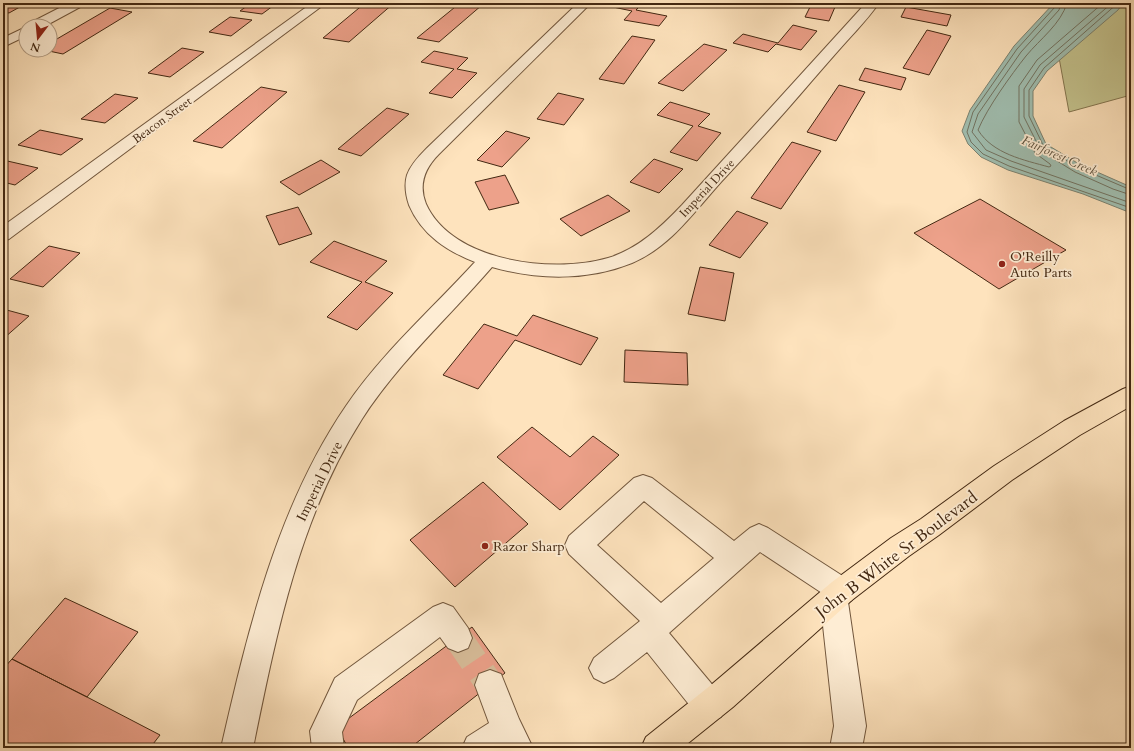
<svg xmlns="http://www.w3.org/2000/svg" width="1134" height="751" viewBox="0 0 1134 751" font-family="Cardo,serif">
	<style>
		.green { fill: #c4c38e; stroke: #847650 }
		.water { fill: #a0beb0; stroke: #7b8271 }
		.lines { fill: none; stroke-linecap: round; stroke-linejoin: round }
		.shore { stroke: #727361; stroke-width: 1 }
		.building { fill: #eda18a; stroke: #432812 }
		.minor-tunnel { stroke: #d9be9b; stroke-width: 28; stroke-dasharray: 28 14; stroke-linecap: butt }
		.minor-casing { stroke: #72573d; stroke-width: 2 }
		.major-casing { stroke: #432812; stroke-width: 2 }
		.minor { fill: #feedd4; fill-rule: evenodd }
		.major { fill: #fee3bd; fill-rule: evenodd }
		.poi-dot { fill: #8f2418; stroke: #feedd4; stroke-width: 1.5 }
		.labels { text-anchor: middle; stroke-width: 3.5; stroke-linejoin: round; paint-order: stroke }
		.far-street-label { font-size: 12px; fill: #432812; stroke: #feedd4 }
		.far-water-label { font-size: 13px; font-style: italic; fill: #5a4e3a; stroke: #feedd4 }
		.poi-label { font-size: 14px; fill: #432812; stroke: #feedd4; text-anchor: start }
		.street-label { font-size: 14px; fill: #432812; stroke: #feedd4 }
		.near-street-label { font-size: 17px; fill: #432812; stroke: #feedd4 }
	</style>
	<rect width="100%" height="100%" fill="#fee3bd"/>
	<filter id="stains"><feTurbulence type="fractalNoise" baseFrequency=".005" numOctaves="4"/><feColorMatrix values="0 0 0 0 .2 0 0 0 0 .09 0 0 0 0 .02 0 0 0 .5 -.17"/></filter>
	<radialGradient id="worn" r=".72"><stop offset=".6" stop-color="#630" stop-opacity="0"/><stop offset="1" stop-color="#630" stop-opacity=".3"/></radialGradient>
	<path class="green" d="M1049 3H1131V95L1069 112Z"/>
	<path class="water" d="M1054 3H1123L1118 10 1047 71 1033 91V116L1046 144 1079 164 1131 187V213L1083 194 1008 170 981 157 968 144 962 131 970 110 1014 46Z"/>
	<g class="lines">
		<path class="shore" d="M1056 3 1055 7 1017 49 973 112 967 132 971 142 983 154 1009 166 1131 208
			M1061 3 1059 10 1021 52 978 114 972 132 986 150 1011 161 1131 203
			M1067 3C1061 24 1040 39 1026 56 1011 75 987 108 978 130 993 154 1024 160 1049 167L1051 166 1050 164 1035 153 1019 122V86L1037 60 1103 3
			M1112 3 1040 65 1024 89V117L1041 151 1075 172 1113 189 1131 195
			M1118 3 1044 68 1029 90V116L1044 147 1077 167 1131 190"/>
	</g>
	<path class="building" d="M6 3H27L9 13 3 12V5Z
		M251 3H277L262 14 240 11Z
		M365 3H394L349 42 323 38Z
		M460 3 482 5 439 42 417 38Z
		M508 3H532L528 6Z
		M617 3H643L636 10 667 16 659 26 624 20 632 11 613 7Z
		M812 3 835 7 829 21 805 17Z
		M906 7 951 15 947 26 901 17Z
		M110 8 132 12 63 54 44 50H50V43Z
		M230 17 252 20 231 36 209 32Z
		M793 25 817 31 801 50 776 44 768 52 733 43 743 34 778 43Z
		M927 30 951 36 929 75 903 68Z
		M632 36 655 40 624 84 599 79Z
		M704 44 727 50 683 91 658 83Z
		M182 48 204 52 170 77 148 73Z
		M434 51 468 58 457 69 477 73 452 98 429 93 454 69 421 62Z
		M865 68 906 78 901 90 859 80Z
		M839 85 865 92 836 141 807 132Z
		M261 87 287 92 222 148 193 141Z
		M558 93 584 99 564 125 537 119Z
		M115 94 138 98 105 123 81 119Z
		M670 102 710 114 698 126 721 133 697 161 670 152 693 126 657 115Z
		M387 108 409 114 361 156 338 149Z
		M40 130 83 139 61 155 18 145Z
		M506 131 530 138 502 167 477 160Z
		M792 142 821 151 781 209 751 198Z
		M654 159 683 169 659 193 630 182Z
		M3 160 38 168 15 185 3 182Z
		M321 160 340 172 299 195 280 182Z
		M505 175 519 203 489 210 475 182Z
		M608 195 630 211 581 236 560 219Z
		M980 199 1066 250 999 289 914 233Z
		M298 207 312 234 279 245 266 216Z
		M737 211 768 223 740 258 709 245Z
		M334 241 387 261 365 282 393 293 357 330 327 317 362 282 310 262Z
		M49 246 80 253 43 287 10 279Z
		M700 267 734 273 725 321 688 314Z
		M3 309 29 316 3 339Z
		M533 315 598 338 581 365 515 340 478 389 443 375 484 324 517 336Z
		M625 350 687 353 688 385 624 382Z
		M532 427 570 457 593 436 619 455 560 510 497 457Z
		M483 482 528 524 455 587 410 540Z
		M65 598 138 632 87 697 12 659Z
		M472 627 505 673 410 748H348L337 727Z
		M12 659 87 697 160 735 150 748H3V669Z"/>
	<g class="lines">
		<path class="minor-tunnel" d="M458 638 490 685"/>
		<g class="minor-casing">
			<path id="minor" d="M69 3H84L82 6 45 26H29L30 23Z
				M312 3H326L9 239 3 241V226Z
				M578 3H591L439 154C425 168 418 184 426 204 452 262 553 274 608 258 638 249 661 227 682 205L866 3H879C872 13 864 22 856 31 840 48 825 66 810 83 781 117 751 150 721 182 694 212 670 247 632 263 588 281 537 280 492 267 449 317 398 363 362 419 299 518 276 635 253 748H221C248 630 277 507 346 406 382 353 432 309 475 262 447 251 422 235 409 205 406 196 404 185 407 175 411 164 420 155 427 148Z
				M26 27V36L3 47V38Z
				M643 475 652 478 734 541 750 528 759 524 768 528 852 582 856 591 852 600 848 602 866 726 862 748H830L834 726 820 598 822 593 760 552 669 633 721 695 725 706 721 717 710 721 699 717 647 652 614 678 604 683 594 678 589 668 594 658 640 621 569 554 565 545 569 536 634 478ZM644 501 714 558 661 603 597 545Z
				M443 603 453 607 468 628 472 638 468 648 458 652 448 648 440 637 357 700 342 732 344 748H312L310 731 335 678 433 607Z
				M490 670 501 674 519 719 533 748H462L467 737 489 723 475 685 479 674Z"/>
		</g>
		<g class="major-casing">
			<path id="major" d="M1131 386V406L1080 435 1012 480 939 535 909 556 852 600 733 707 682 748H641L646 737 711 685 832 582 891 538 921 519 994 466 1064 421 1123 389Z"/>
		</g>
		<use href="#minor" class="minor"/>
		<use href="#major" class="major"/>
	</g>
	<g class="poi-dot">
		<circle cx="1002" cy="264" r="4"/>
		<circle cx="485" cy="546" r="4"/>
	</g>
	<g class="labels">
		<g class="far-street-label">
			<text transform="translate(162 120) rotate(-36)" y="4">Beacon Street</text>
			<text transform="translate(707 188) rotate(-47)" y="4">Imperial Drive</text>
		</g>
		<g class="far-water-label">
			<text transform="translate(1060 155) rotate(24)" y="5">Fairforest Creek</text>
		</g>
		<g class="poi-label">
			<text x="1010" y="261">O'Reilly<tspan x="1010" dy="16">Auto Parts</tspan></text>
			<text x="493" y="551">Razor Sharp</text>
		</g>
		<g class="street-label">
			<text transform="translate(319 481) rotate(-64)" y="5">Imperial Drive</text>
		</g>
		<g class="near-street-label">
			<text transform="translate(896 554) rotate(-37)" y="6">John B White Sr Boulevard</text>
		</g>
	</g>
	<rect width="1134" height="751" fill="none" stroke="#fee3bd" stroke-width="16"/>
	<rect x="4" y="4" width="1126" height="743" fill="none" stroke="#432812" stroke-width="2"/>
	<rect x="8" y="8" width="1118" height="735" fill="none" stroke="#432812"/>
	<g transform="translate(38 38) rotate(196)"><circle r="19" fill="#feedd4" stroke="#b39e86"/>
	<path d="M0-3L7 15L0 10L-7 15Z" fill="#8f2418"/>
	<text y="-6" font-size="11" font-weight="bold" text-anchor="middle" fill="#432812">N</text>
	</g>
	<rect width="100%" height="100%" filter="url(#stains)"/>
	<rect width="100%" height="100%" fill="url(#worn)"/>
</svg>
